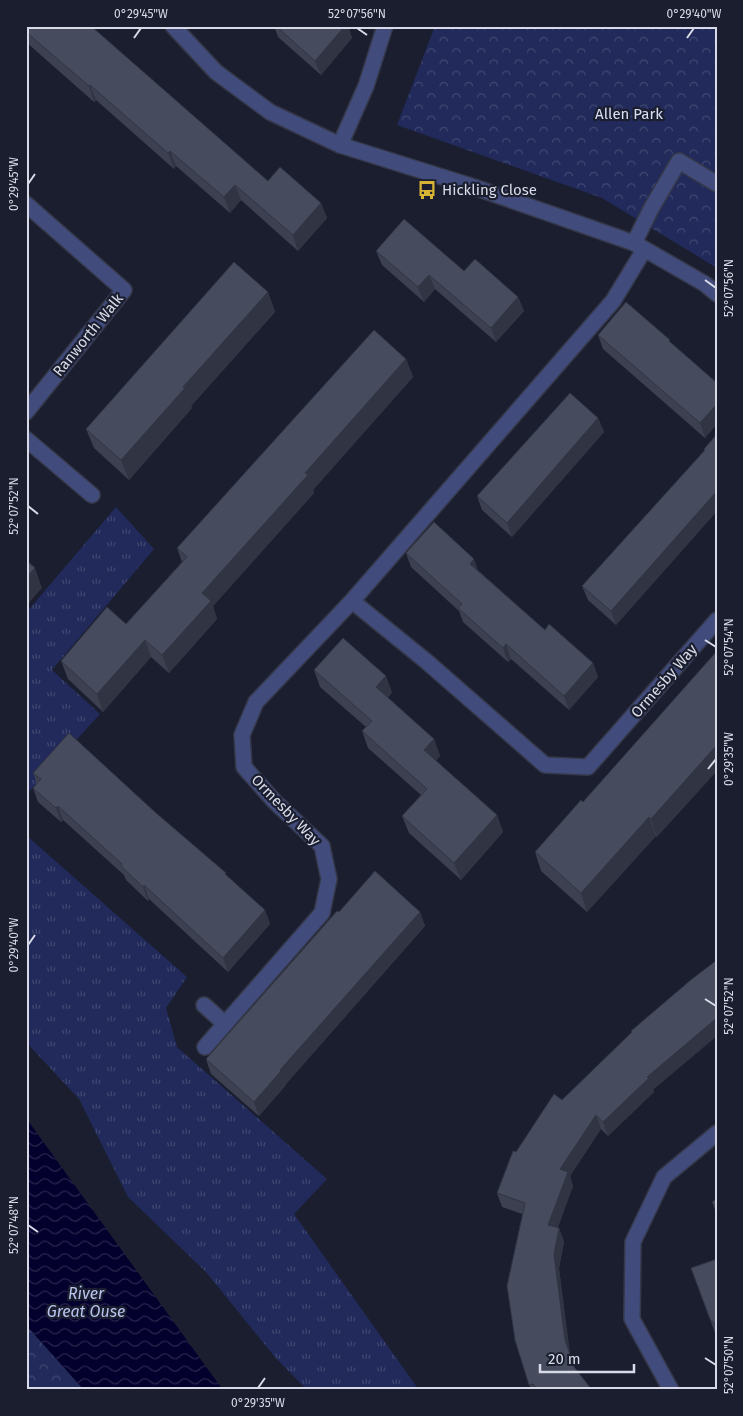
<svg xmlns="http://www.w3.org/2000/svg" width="743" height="1416" viewBox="0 0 743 1416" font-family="'Fira Sans',sans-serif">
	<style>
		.grass { fill: url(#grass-tufts) }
		.park { fill: url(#park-crowns) }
		.water { fill: url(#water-waves) }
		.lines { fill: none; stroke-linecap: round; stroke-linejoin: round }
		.lane-casing { stroke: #353849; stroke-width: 18 }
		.street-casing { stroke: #353849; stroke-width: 18 }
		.lane { stroke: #414c7d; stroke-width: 15 }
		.street { stroke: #414c7d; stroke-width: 15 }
		.wall { fill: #3c4051 }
		.shaded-wall { fill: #313442 }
		.building { fill: #464b5e; stroke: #313442 }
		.ticks { fill: none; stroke: #d8dbe7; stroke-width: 2 }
		.labels { text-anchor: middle; stroke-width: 4.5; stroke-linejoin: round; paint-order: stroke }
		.park-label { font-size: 15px; fill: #d9e0f5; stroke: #1a1e2f }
		.poi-label { font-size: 15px; fill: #d8dbe7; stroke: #1a1e2f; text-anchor: start }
		.street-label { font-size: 15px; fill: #d8dbe7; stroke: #1a1e2f }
		.water-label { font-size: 16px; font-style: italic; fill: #b8c4ee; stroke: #1a1e2f }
		.neatline { fill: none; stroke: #d8dbe7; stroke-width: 2 }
		.ticks-label { font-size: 12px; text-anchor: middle; fill: #d8dbe7 }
	</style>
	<defs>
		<pattern id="grass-tufts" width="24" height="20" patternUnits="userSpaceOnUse" patternTransform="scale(1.25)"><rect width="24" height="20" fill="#212a5a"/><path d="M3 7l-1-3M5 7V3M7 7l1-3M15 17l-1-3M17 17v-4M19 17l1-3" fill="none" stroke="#404872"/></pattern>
		<pattern id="park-crowns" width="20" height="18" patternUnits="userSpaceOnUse" patternTransform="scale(1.25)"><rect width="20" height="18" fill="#212a5a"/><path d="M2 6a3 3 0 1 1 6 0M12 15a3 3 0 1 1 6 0" fill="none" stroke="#404872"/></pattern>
		<pattern id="water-waves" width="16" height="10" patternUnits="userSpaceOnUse" patternTransform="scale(1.25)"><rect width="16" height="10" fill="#04002e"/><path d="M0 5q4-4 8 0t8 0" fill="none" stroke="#28254c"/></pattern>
	</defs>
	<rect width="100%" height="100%" fill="#1a1e2f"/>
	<path class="grass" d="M116 507 154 549 52 670 100 714 26 795V613Z
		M26 835 187 977 166 1008 177 1047 327 1179 294 1214 419 1390H307L274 1356 206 1272 128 1197 79 1099 26 1042Z"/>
	<path class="park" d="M435 26H717V268L602 198 397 125Z
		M26 1325 84 1390H26Z"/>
	<path class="water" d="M26 1118 223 1390H84L26 1325Z"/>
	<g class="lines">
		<g class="lane-casing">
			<path id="lane" d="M340 145 366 86 385 26
				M634 243 652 207 679 161 717 184"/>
		</g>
		<g class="street-casing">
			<path id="street" d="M173 26 216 72 270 112 340 145 471 186 634 243 705 284 717 294
				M26 204 124 290 26 412
				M26 439 92 495
				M352 601 426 661 545 765 588 767 717 620
				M204 1005 225 1024 322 913 329 879 322 846 275 802 244 767 242 735 256 702 352 601 613 301 644 250
				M205 1047 225 1024
				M671 1390 632 1319 633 1242 664 1177 717 1133"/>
		</g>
		<use href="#lane" class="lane"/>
		<use href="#street" class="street"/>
	</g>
	<path class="wall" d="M26 26 268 181 321 203 327 218 298 251 241 200 230 213 176 166 174 169 96 100 94 102 26 42Z
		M274 26H348L352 38 321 75 278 37Z
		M376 251 464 271 518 297 524 311 496 342 435 289 424 302 382 265Z
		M268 292 275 312 191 406 192 408 129 480 94 448 86 429Z
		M598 335 670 342 717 383V424L705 438 603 349Z
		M406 359 413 377 313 490 314 493 213 606 217 619 169 673 151 657 103 712 68 679 61 661 126 624 182 562 177 548Z
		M598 418 604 432 512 537 482 510 477 496Z
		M717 434V511L616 625 588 600 582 586 704 451V449Z
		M406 553 479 571 545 630 593 663 598 677 569 710 511 659 508 662 463 622 459 611 411 567Z
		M717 651 657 837 656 836 587 912 541 871 535 852 583 802Z
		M314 670 392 692 388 698 434 739 440 756 436 761 497 815 503 832 461 880 409 833 402 816 421 795 368 748 362 731 366 727 320 687Z
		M33 773 156 813 226 873V876L265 910 270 924 228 972 149 899 148 901 126 880 124 875 63 820 61 822 38 802 33 788 37 783Z
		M339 912H420L425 926 286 1084V1085L259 1116 211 1074 206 1059Z
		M692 979 653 1090 654 1092 608 1136 601 1129 570 1176 573 1186 558 1227 559 1228 564 1242 559 1268 570 1355 575 1368 592 1390H531L515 1340 522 1214 502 1207 497 1193 516 1152 632 1033 631 1031Z
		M717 1199V1215L712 1202Z
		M717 1259V1335L715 1333 691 1268Z"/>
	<path class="shaded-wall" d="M345 26H348L352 38 321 75 315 61Z
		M90 85 96 100 94 102 89 86Z
		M170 151 176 166 174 169 168 153Z
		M235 185 241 200 230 213 224 197Z
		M321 203 327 218 298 251 293 235Z
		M429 275 435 289 424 302 418 287Z
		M268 292 275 312 191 406 192 408 129 480 121 460 183 387Z
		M518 297 524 311 496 342 491 328Z
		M406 359 413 377 313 490 314 493 213 606 217 619 169 673 162 655 202 593 305 473Z
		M717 404V424L705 438 700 423Z
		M598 418 604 432 512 537 507 523Z
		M717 491V511L616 625 611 611Z
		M474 559 479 573 470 564Z
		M35 568 42 588 26 606V578Z
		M145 640 151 657 103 712 97 694Z
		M506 644 511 659 508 662 503 648Z
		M593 663 598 677 569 710 564 696Z
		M386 676 392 692 382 704 376 687Z
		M434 739 440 756 430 767 424 750Z
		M717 745V771L657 837 651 819Z
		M58 806 63 820 61 822 56 808Z
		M497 815 503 832 461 880 454 863Z
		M649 817 656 836 587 912 581 893Z
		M144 885 149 899 148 901 143 887Z
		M265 910 270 924 228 972 223 958Z
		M420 912 425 926 286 1084V1085L259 1116 254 1102 280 1070Z
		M717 1018V1036L653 1090 654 1092 608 1136 603 1122 647 1077Z
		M596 1115 601 1129 570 1176 573 1186 553 1239 548 1225 560 1169Z
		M559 1228 564 1242 559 1268 570 1355 579 1381 565 1340 554 1254Z"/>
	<path class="building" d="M26 26H91L268 181 280 167 321 203 293 235 235 185 224 197 170 151 168 153 90 85 89 86 26 32Z
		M276 26H345L315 61Z
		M404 219 464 271 475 259 518 297 491 328 429 275 418 287 376 251Z
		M234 262 268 292 183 387 185 388 121 460 86 429Z
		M626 302 670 340 669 341 717 383V404L700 423 598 335Z
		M374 330 406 359 305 473 308 475 202 593 211 601 162 655 145 640 97 694 61 661 107 607 126 624 187 557 177 548Z
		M570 393 598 418 507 523 477 496Z
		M717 434V491L611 611 582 586 705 450 704 449Z
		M434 522 474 559 470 564 545 630 549 624 593 663 564 696 506 644 503 648 458 608 462 604 406 553Z
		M26 560 35 568 26 578Z
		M343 638 386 676 376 687 434 739 424 750 497 815 454 863 402 816 427 789 362 731 372 721 314 670Z
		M717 651V745L651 819 649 817 581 893 535 852 581 800 583 802Z
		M69 733 156 813 226 873 225 874 265 910 223 958 144 885 143 887 121 866 122 864 58 806 56 808 33 788 41 779 33 773Z
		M375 871 420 912 280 1070 281 1071 254 1102 206 1059 337 911 339 912Z
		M717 960V1018L647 1077 649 1078 603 1122 596 1115 560 1169 568 1172 548 1225 559 1228 554 1254 565 1340 574 1367 592 1390H538L533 1384 529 1385 515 1340 507 1286 525 1203 497 1193 513 1151 516 1152 554 1094 562 1100 632 1032 631 1031 692 979Z
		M717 1199V1209L712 1202Z
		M717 1259V1326L710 1319 691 1268Z"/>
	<path class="ticks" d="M357 28 367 35M134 38 141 28M687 38 694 28M28 184 35 174M705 280 716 288M28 506 38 514M705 640 716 647M708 769 716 759M28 945 35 935M705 999 716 1006M28 1225 38 1232M705 1358 716 1365M258 1388 265 1378"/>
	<defs>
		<g id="bus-bare" transform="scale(1.5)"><path d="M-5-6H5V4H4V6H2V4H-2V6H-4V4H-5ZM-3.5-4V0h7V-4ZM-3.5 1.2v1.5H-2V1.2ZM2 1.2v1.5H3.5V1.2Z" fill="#d8b434" stroke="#1a1e2f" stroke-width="2.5" paint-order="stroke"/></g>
	</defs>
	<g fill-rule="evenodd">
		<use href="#bus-bare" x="427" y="190"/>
	</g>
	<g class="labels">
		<g class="park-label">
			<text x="629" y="119">Allen Park</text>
		</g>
		<g class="poi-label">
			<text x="442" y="195">Hickling Close</text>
		</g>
		<g class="street-label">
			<text transform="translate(88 335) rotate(-51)" y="5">Ranworth Walk</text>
			<text transform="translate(664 681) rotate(-49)" y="5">Ormesby Way</text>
			<text transform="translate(286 810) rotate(46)" y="5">Ormesby Way</text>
		</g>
		<g class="water-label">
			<text x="86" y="1299">River<tspan x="86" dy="18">Great Ouse</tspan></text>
		</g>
	</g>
	<rect width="743" height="1416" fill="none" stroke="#1a1e2f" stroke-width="55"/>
	<path d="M540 1364v8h94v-8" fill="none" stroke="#d8dbe7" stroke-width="2.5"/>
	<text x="548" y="1364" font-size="15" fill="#d8dbe7" stroke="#1a1e2f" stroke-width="4" paint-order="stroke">20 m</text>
	<rect x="28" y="28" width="688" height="1360" class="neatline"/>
	<g class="ticks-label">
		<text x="141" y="18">0°29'45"W</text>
		<text x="357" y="18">52°07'56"N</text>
		<text x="694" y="18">0°29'40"W</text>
		<text transform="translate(14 184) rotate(-90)" y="4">0°29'45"W</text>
		<text transform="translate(729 288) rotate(-90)" y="4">52°07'56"N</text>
		<text transform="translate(14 506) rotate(-90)" y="4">52°07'52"N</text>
		<text transform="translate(729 647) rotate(-90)" y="4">52°07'54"N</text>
		<text transform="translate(729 759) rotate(-90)" y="4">0°29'35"W</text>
		<text transform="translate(14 945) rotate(-90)" y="4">0°29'40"W</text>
		<text transform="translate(729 1006) rotate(-90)" y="4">52°07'52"N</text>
		<text transform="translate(14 1225) rotate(-90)" y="4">52°07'48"N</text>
		<text transform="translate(729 1365) rotate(-90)" y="4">52°07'50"N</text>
		<text x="258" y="1407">0°29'35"W</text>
	</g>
</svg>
